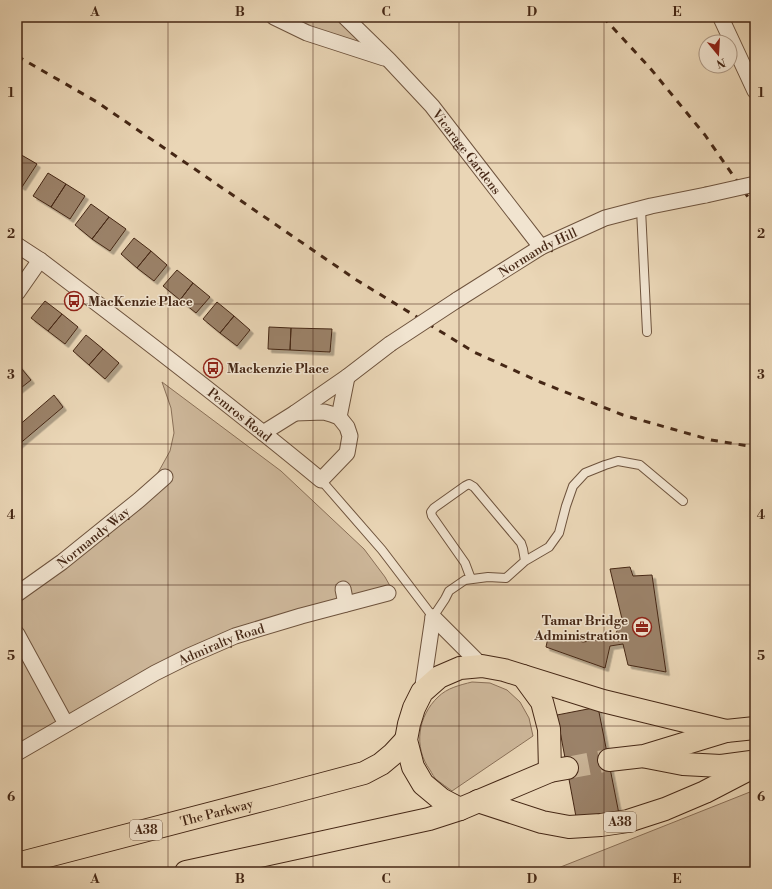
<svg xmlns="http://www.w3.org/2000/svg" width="772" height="889" viewBox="0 0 772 889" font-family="'Libre Bodoni',serif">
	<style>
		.green { fill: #ceb89b; stroke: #8a7058 }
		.building { fill: #9b8269; stroke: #452715; filter: url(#shadow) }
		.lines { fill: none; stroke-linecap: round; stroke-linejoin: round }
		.trunk-tunnel { stroke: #c9b396; stroke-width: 22; stroke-dasharray: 22 11; stroke-linecap: butt }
		.service-casing { stroke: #6e533d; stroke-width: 10 }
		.minor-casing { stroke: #6e533d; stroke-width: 17 }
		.trunk-casing { stroke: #452715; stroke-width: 24 }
		.service { stroke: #f1e4d0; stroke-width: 8 }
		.minor { stroke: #f1e4d0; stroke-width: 15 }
		.trunk { stroke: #ead6b6; stroke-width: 22 }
		.rail { stroke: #452715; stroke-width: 3; stroke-dasharray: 7 7; stroke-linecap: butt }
		.minor-bridge-casing { stroke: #6e533d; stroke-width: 17; stroke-linecap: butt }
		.minor-bridge { stroke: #f1e4d0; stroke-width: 15 }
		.grid { fill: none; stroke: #452715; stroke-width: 1; stroke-opacity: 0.55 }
		.labels { text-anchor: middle; stroke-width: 3; stroke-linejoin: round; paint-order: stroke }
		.shield { fill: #f1e4d0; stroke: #79604d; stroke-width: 1 }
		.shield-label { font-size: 12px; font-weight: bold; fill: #452715 }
		.street-label { font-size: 13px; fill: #452715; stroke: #f1e4d0 }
		.poi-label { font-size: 13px; font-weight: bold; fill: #452715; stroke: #f1e4d0; text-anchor: start }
		.neatline { fill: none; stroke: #452715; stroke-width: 1.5 }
		.grid-label { font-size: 13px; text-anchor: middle; font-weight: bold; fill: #452715 }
	</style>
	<defs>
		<filter id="shadow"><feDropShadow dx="3.5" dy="3.5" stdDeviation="0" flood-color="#0004"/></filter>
	</defs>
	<rect width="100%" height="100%" fill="#ead6b6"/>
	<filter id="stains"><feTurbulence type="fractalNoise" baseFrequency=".005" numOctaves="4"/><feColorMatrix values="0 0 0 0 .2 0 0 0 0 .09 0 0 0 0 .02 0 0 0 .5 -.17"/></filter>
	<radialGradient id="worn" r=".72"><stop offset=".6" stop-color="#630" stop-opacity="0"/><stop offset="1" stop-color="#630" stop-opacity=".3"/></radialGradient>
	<path class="green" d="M274 17H345L389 60Z
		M162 382 281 471 364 549 385 577 394 593 235 636 17 753V592L154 480 170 451 174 433 171 408Z
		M472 682 490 683 507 690 520 702 529 718 533 736 452 791C447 787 442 784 437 780 434 778 432 773 430 770 413 747 418 716 438 697 447 688 460 685 472 682Z
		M755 790V872H548Z"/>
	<path class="building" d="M18 153 37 164 22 187 17 184V154Z
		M48 173 66 184 51 207 33 196Z
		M66 184 85 196 70 219 51 207Z
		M91 204 109 217 92 239 75 225Z
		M109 217 126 229 110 251 92 239Z
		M134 238 151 251 137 268 121 254Z
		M151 251 167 265 154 281 137 268Z
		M177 270 193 283 180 300 163 286Z
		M193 283 210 297 196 313 180 300Z
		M45 301 62 314 48 331 31 318Z
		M217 302 234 316 220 333 203 319Z
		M62 314 78 327 65 344 48 331Z
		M234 316 250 330 237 346 220 333Z
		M269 327 291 328 290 350 268 349Z
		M291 328 332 329 330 352 290 350Z
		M86 335 103 349 89 365 73 351Z
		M103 349 119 363 105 379 89 365Z
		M17 363 31 380 17 391Z
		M54 395 63 407 17 446V427Z
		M630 567 633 576 652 575 666 672 628 665 623 644 610 646 605 668 546 647 549 633 583 642 614 638 622 619 610 569Z
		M598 707 619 814 577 822 557 715Z"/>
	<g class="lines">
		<path class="trunk-tunnel" d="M567 768 609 760"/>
		<g class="service-casing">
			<path id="service" d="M641 209 647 332
				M321 480 382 550 433 617 445 599 449 591 465 580 488 577 506 578 525 561 549 547 559 533 566 506 573 486 585 473 605 465 618 461 640 465 683 501
				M471 579 465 563 432 516 431 512 434 508 465 486 469 484 474 487 521 543 523 549 525 561"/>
		</g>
		<g class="minor-casing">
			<g id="minor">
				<path d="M274 17 307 33 384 58"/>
				<path id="s1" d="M345 17 389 60 432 106 541 247"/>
				<path d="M722 17 721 18 755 91"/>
				<path id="s2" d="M17 245 40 260C135 332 229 404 321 480L347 453 350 436 347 427 339 417 331 414 324 412 295 413"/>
				<path d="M17 293 40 260"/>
				<path id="s3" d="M457 300 541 247 605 218 651 206 706 195"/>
				<path d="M339 417 347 377"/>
				<path d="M263 433 295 413 347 377 390 344"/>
				<path d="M343 589 346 604"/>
				<path id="s4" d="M17 594 62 562 139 500 165 477"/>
				<path d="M433 617 482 666"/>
				<path d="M17 634 66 724"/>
				<path d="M422 692 433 617"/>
				<path id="s5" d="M17 753 155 673 189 656 235 636 301 616 388 593"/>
			</g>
		</g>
		<g class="trunk-casing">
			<g id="trunk">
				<path d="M523 676 542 702 549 729 550 771"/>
				<path d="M647 757 683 764 721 766 751 762"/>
				<path d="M609 760 644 756 726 731 755 728"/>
				<path d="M478 801 542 822 569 827 601 825 628 821 665 809 705 792 755 766"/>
				<path d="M460 809 441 799 423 784 413 767 406 740 409 724 414 708 422 692 439 677 460 668 482 666 504 670 603 701 726 731"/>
				<path id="s6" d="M17 864 274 797 364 773 381 764 393 754 406 740"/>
				<path d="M186 872 429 819 460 809 550 771 567 768"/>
			</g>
		</g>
		<use href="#service" class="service"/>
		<use href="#minor" class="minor"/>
		<use href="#trunk" class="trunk"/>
		<path class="rail" d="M603 17 650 68 705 135 755 207
			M17 56 97 102 355 279 474 352 540 382 623 415 711 440 755 447"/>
		<g class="minor-bridge-casing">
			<path id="minor-bridge" d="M706 195 755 184
				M390 344 457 300"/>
		</g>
		<use href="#minor-bridge" class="minor-bridge"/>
	</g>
	<path class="grid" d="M168 17V872M313 17V872M459 17V872M604 17V872M17 163H755M17 304H755M17 444H755M17 585H755M17 726H755"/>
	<defs>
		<g id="bus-ring" transform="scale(1)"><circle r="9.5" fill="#f1e4d0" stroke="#8f2418" stroke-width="1.5"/><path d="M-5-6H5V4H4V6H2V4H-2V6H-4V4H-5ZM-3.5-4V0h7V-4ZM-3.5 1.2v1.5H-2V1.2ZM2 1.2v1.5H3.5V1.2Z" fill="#8f2418"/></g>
		<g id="office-ring" transform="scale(1)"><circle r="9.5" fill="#f1e4d0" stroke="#8f2418" stroke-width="1.5"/><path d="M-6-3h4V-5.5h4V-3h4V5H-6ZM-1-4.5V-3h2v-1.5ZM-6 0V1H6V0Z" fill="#8f2418"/></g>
	</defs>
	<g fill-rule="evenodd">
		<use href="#bus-ring" x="74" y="301"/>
		<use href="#bus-ring" x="213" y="368"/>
		<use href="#office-ring" x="642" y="627"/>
	</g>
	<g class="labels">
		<g class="shield">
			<rect x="604" y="812" width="32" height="20" rx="3"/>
			<rect x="130" y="820" width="32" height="20" rx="3"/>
		</g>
		<g class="shield-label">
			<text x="620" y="826">A38</text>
			<text x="146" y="834">A38</text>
		</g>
		<g class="street-label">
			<text dy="5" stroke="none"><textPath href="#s1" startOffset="182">Vicarage Gardens</textPath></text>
			<text dy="5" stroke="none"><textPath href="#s3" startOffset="94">Normandy Hill</textPath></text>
			<text dy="5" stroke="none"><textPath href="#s2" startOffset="280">Pemros Road</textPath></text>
			<text dy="5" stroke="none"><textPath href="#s4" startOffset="95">Normandy Way</textPath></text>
			<text dy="5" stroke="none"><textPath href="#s5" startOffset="232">Admiralty Road</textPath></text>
			<text dy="5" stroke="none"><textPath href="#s6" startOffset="206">The Parkway</textPath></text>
		</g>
		<g class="poi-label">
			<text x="88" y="306">MacKenzie Place</text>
			<text x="227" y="373">Mackenzie Place</text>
			<text x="628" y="625" text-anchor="end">Tamar Bridge<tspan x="628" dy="15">Administration</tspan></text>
		</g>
	</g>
	<rect width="772" height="889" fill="none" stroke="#ead6b6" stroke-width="44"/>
	<g transform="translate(718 54) rotate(162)"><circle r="19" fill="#f1e4d0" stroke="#ac9885"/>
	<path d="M0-3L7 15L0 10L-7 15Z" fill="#8f2418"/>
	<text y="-6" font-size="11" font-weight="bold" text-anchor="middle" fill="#452715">N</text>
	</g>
	<rect x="22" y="22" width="728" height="845" class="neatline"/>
	<g class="grid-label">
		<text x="95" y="16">A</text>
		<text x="240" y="16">B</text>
		<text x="386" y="16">C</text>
		<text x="532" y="16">D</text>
		<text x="677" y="16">E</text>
		<text x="11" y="97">1</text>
		<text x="761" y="97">1</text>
		<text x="11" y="238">2</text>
		<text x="761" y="238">2</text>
		<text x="11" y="379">3</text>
		<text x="761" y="379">3</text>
		<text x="11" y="519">4</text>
		<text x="761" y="519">4</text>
		<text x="11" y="660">5</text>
		<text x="761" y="660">5</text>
		<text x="11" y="801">6</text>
		<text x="761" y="801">6</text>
		<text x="95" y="883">A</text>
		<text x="240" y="883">B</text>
		<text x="386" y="883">C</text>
		<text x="532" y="883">D</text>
		<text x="677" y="883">E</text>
	</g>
	<rect width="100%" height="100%" filter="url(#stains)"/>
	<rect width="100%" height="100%" fill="url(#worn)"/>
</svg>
